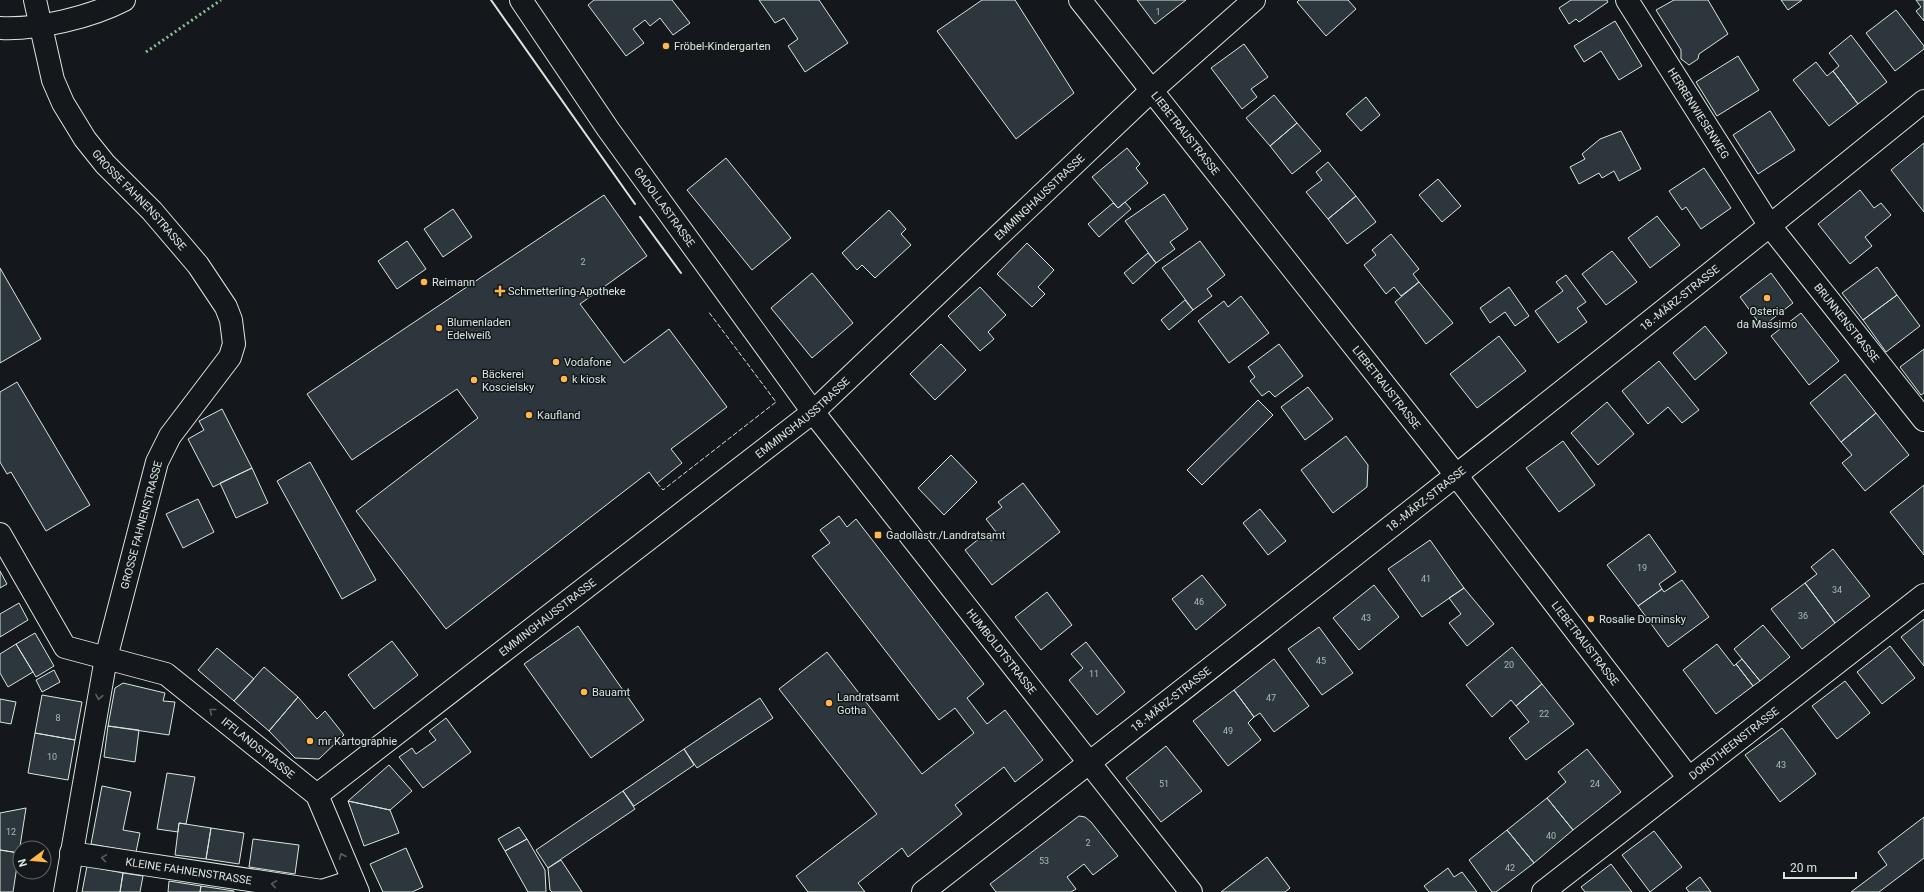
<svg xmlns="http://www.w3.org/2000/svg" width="1924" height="892" viewBox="0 0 1924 892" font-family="Roboto,sans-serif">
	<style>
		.building { fill: #2c363c; stroke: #d8e6dc }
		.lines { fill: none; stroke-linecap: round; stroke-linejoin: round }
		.street-casing { stroke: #d8e6dc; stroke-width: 24 }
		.secondary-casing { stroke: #d8e6dc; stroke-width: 24 }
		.street { stroke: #14181c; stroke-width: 22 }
		.secondary { stroke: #14181c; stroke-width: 22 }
		.hedge { stroke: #8ac095; stroke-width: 3; stroke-dasharray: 2 3; stroke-linecap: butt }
		.fence { stroke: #d8e6dc; stroke-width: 1; stroke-dasharray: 5 2; stroke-linecap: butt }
		.wall { stroke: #d8e6dc; stroke-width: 2 }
		.oneway { stroke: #59605f }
		.poi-dot { fill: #ffb74d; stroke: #14181c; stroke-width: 1.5 }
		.labels { text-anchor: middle; stroke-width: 3; stroke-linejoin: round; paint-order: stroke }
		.number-label { font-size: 9px; fill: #adbab4 }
		.poi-label { font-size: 11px; fill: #d8e6dc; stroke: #14181c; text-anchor: start }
		.street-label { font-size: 11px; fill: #d8e6dc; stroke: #14181c }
	</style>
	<rect width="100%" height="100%" fill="#14181c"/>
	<path class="building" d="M594 0H672L690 23 673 35 660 18 650 26 645 20 633 29 644 43 626 56 588 5Z
		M759 0H819L848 43 805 72 788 46 798 39 784 18 775 23Z
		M982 0H1015L1074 93 1016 139 937 31Z
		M1137 0H1186L1155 24Z
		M1299 0H1348L1356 9 1326 36 1297 2Z
		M1571 0H1607L1608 2 1579 22 1576 19 1569 24 1559 8Z
		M1674 0H1708L1728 34 1699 54 1698 59 1689 65 1681 59V50L1656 10Z
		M1781 0H1802L1788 10Z
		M1916 0H1924V21L1916 11 1921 7Z
		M1896 10 1924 46V49L1895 71 1866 33Z
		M1615 21 1642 66 1619 80 1601 51 1584 62 1574 46Z
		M1851 35 1887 82 1858 104 1833 71 1839 66 1829 53Z
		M1244 44 1268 77 1251 89 1257 97 1242 109 1211 68Z
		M1738 56 1759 90 1717 116 1696 82Z
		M1816 62 1827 76 1833 71 1858 104 1829 126 1793 80Z
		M1274 95 1297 123 1270 146 1246 118Z
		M1366 97 1380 115 1361 131 1346 114Z
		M1770 111 1795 150 1758 174 1733 135Z
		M1297 123 1321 151 1292 174 1270 146Z
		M1621 131 1641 169 1619 181 1614 171 1602 178 1599 173 1579 184 1570 167 1585 159 1582 154 1600 139Z
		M1924 143V212L1891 170Z
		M1127 148 1140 164 1136 168 1148 183 1118 208 1092 177Z
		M726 158 791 238 752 270 687 190Z
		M1328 162 1356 196 1328 219 1306 192 1322 180 1316 172Z
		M1704 168 1731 208 1701 229 1686 207 1682 210 1669 191Z
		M1438 179 1461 206 1442 222 1419 195Z
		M1860 190 1874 208 1881 203 1891 215 1865 237 1872 246 1850 264 1818 224Z
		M1164 194 1188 229 1170 242 1175 249 1156 263 1125 221Z
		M604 195 647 256 580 304 624 363 669 329 727 407 671 449 682 463 657 483 649 472 446 629 356 511 478 418 457 389 352 460 307 394Z
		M1356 196 1376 222 1347 244 1328 219Z
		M1125 202 1131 209 1099 237 1088 224 1113 203 1118 208Z
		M453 209 472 237 443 257 424 229Z
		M889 210 906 229 901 234 911 245 875 278 862 265 857 270 842 253Z
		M1657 216 1680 245 1650 268 1628 238Z
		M1391 234 1419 269 1413 274 1419 282 1401 296 1394 287 1386 294 1364 265 1376 255 1372 250Z
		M407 241 426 269 397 289 378 261Z
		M1200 241 1225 275 1207 289 1212 296 1193 310 1162 268Z
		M1027 243 1054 270 1038 287 1045 294 1032 307 997 274Z
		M1612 251 1637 282 1606 305 1582 274Z
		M1148 253 1156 263 1133 284 1124 273Z
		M1877 267 1897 295 1863 320 1842 293Z
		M0 268 41 339 0 363Z
		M812 273 853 323 812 358 771 308Z
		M1771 273 1793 303 1762 327 1740 297Z
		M1566 275 1586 302 1577 308 1587 322 1558 343 1535 311 1563 291 1556 282Z
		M1419 282 1453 323 1426 344 1395 302Z
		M980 287 1006 315 988 332 994 339 980 351 948 316Z
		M1509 287 1529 316 1515 326 1505 312 1490 323 1480 308Z
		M1897 295 1920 326 1886 352 1863 320Z
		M1241 296 1269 333 1229 363 1198 321 1224 301 1228 307Z
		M1185 300 1193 310 1169 330 1161 320Z
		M1801 313 1839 361 1809 385 1771 336Z
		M1705 326 1727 353 1695 380 1673 353Z
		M1499 336 1526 371 1477 408 1450 374Z
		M941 344 966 370 935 400 910 374Z
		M1279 344 1303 376 1275 397 1269 391 1262 396 1250 381 1255 377 1248 367Z
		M1924 349V393L1921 395 1900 367Z
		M1659 361 1699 410 1682 423 1668 407 1648 424 1622 391Z
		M1845 374 1876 413 1841 442 1810 403Z
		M17 382 90 505 46 531 11 472 7 474 0 462V392Z
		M1308 387 1333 419 1305 440 1281 407Z
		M1258 400 1273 415 1202 485 1187 470Z
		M1607 402 1634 434 1598 465 1571 433Z
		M222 409 252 468 213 487 188 439 204 430 199 421Z
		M1876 413 1909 455 1865 491 1842 463 1852 455 1841 442Z
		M1346 436 1368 465 1367 487 1333 513 1301 470Z
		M1563 441 1595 485 1559 512 1526 468Z
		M951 455 977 482 944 515 918 488Z
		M310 462 376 580 342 599 277 481Z
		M252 468 268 503 236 518 220 483Z
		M1023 483 1060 532 992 585 965 550 985 534 991 541 999 536 986 519 1002 507 998 502Z
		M1924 485V555L1890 512Z
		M198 499 214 532 183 548 166 514Z
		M1260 509 1286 541 1268 555 1243 523Z
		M839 516 847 527 856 519 984 684 967 698 987 724 1005 710 1043 760 1015 782 1004 767 955 805 962 814 908 857 902 848 858 883 865 892H808L796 876 877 814 779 689 827 652 922 774 974 733 955 708 939 720 812 556 830 543 820 530Z
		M1649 534 1676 572 1659 584 1662 589 1638 606 1607 565Z
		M1430 540 1464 588 1422 617 1388 569Z
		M1833 549 1870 596 1835 623 1805 583 1817 574 1811 567Z
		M0 571 7 584 0 588Z
		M1202 575 1226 605 1196 630 1172 599Z
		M1682 580 1709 617 1668 647 1638 606 1662 589 1664 592Z
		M1805 583 1835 623 1802 649 1771 609Z
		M1374 585 1399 617 1359 650 1333 618Z
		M1464 588 1494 624 1467 646 1449 623 1461 614 1449 598Z
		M1047 592 1072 625 1041 650 1015 617Z
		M19 603 28 620 0 637V614Z
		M1924 619V666L1901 637Z
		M1763 625 1790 657 1760 681 1734 649Z
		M578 626 644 720 591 758 524 664Z
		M1319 627 1353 673 1322 695 1288 649Z
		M35 633 54 666 36 677 16 644Z
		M392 641 418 675 374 709 348 675Z
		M1086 642 1125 692 1097 715 1069 680 1083 668 1071 654Z
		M16 644 33 672 8 687 0 673V654Z
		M1717 644 1734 666 1736 664 1753 686 1716 714 1683 670Z
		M1890 646 1915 678 1882 704 1857 672Z
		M1512 647 1542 684 1516 706 1511 700 1492 717 1466 685Z
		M217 648 254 679 234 701 198 670Z
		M1274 659 1309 706 1274 732 1260 713 1254 717 1234 690Z
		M1742 659 1760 681 1753 686 1736 664Z
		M264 667 298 697 269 731 234 701Z
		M54 670 60 682 42 692 36 680Z
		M1845 681 1870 713 1837 739 1812 706Z
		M123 683 165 693 163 701 175 702 169 735 108 726 115 688Z
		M1542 684 1574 724 1526 760 1509 738 1529 722 1516 706Z
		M1234 690 1254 717 1248 723 1261 740 1228 766 1193 721Z
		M42 695 82 702 75 740 35 733Z
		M298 697 317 719 325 711 344 735 319 759 295 758 269 731Z
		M760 698 773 718 697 768 684 749Z
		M0 699 16 702 11 724 0 722Z
		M446 718 471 752 423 788 399 757 412 748 416 754 436 740 429 731Z
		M108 726 139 730 135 762 104 757Z
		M1782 728 1816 774 1780 802 1745 755Z
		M35 733 75 740 68 780 28 773Z
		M1166 746 1202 791 1161 822 1126 778Z
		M684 749 694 765 634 806 623 791Z
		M1587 749 1621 792 1573 830 1547 798 1566 782 1558 772Z
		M389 765 412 791 390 810 348 801Z
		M167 773 195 777 186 824 179 823 178 832 157 829Z
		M102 786 131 792 123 830 140 833 136 852 91 844Z
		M623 791 635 809 548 868 536 850Z
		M1547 798 1573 830 1534 863 1507 830Z
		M348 801 390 810 399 833 364 846Z
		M26 808 19 853 0 850V813Z
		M1079 816 1085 817 1091 822 1118 856 1093 875 1084 864 1067 877 1076 889 1071 892H996L990 884Z
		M1924 817V858L1879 892H1851L1887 865 1878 852Z
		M179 823 211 828 206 859 175 855Z
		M519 827 527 839 505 851 498 839Z
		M211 828 244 833 239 864 206 859Z
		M1507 830 1534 863 1496 892H1492L1469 860Z
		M1654 831 1682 867 1650 892 1622 855Z
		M253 839 299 845 295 874 249 867Z
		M527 839 545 870 546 892H528L505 851Z
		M406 848 423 887 412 892H383L370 864Z
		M0 850 19 853 13 892H0Z
		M1267 857 1290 888 1285 892H1221Z
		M561 860 582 892H552L550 890 548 868Z
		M1611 864 1632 892H1585L1581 887Z
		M87 866 123 873 120 892H82Z
		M1448 868 1454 877 1462 872 1477 892H1429L1424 886Z
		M123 873 143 876 140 892H120Z
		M1700 877 1711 892H1689L1686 888Z
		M169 881 201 886 200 892H168Z
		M201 886 234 891V892H200Z"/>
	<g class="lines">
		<g class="street-casing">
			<g id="street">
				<path id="s1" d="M35 0 53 80 63 103 85 139 105 164 152 211 198 265 226 307 231 320 234 344 230 357 170 436 157 462 106 658 65 892"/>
				<path id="s2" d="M1080 0 1456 475 1688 777"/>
				<path id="s3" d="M1627 0 1770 226 1924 420"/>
				<path id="s4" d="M0 534 65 647 166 674 317 795 358 892"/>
				<path id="s5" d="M317 795 813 412 1151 91 1254 0"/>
				<path id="s6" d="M71 853 322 891 353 881"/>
				<path id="s7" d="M1543 892 1924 595"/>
			</g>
		</g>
		<g class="secondary-casing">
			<g id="secondary">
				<path id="s8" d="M521 0 608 129 813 412 1191 892"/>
				<path d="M0 28C38 30 91 17 124 0"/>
				<path id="s9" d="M923 892C1259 631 1594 369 1924 101"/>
			</g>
		</g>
		<use href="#street" class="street"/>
		<use href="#secondary" class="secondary"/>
		<path class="hedge" d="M146 52 221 0"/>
		<path class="fence" d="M657 483 663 490 776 402 708 311"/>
		<path class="wall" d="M491 0 635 204
			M640 217 681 273"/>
	</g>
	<defs><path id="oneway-chevron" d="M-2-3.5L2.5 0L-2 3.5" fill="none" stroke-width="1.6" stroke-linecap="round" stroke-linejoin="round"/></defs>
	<g class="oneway">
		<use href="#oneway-chevron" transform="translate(99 697) rotate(100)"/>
		<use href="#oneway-chevron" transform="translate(212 711) rotate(-141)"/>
		<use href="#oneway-chevron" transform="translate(342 856) rotate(-113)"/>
		<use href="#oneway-chevron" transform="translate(104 858) rotate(-171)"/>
		<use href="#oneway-chevron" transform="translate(274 884) rotate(-171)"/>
	</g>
	<g class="poi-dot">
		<circle cx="666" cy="46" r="4"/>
		<circle cx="424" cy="282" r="4"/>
		<path d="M498 285h4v4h4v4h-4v4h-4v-4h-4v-4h4z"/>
		<circle cx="1767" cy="298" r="4"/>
		<circle cx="439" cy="328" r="4"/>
		<circle cx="556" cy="362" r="4"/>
		<circle cx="564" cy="379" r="4"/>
		<circle cx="474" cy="380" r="4"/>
		<circle cx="529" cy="415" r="4"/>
		<rect x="874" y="531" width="8" height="8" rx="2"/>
		<circle cx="1591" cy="619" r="4"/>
		<circle cx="584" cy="692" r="4"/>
		<circle cx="829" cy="703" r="4"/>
		<circle cx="310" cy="741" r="4"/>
	</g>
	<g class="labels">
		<g class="number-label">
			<text x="1158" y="15">1</text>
			<text x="583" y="265">2</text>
			<text x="1642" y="571">19</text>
			<text x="1426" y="582">41</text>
			<text x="1837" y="593">34</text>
			<text x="1199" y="605">46</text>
			<text x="1803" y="619">36</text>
			<text x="1366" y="621">43</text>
			<text x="1321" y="664">45</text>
			<text x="1509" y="668">20</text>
			<text x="1094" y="677">11</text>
			<text x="1271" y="701">47</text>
			<text x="1544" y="717">22</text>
			<text x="58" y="721">8</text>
			<text x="1228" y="734">49</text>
			<text x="52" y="760">10</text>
			<text x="1781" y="768">43</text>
			<text x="1164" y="787">51</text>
			<text x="1595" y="787">24</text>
			<text x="11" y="835">12</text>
			<text x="1551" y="839">40</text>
			<text x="1088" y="846">2</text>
			<text x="1044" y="864">53</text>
			<text x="1510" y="871">42</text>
		</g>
		<g class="poi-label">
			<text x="674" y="50">Fröbel-Kindergarten</text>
			<text x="432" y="286">Reimann</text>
			<text x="508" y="295">Schmetterling-Apotheke</text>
			<text x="1767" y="315" text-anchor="middle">Osteria<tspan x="1767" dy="13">da Massimo</tspan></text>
			<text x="447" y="326">Blumenladen<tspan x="447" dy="13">Edelweiß</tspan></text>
			<text x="564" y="366">Vodafone</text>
			<text x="482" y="378">Bäckerei<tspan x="482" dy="13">Koscielsky</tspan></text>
			<text x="572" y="383">k kiosk</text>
			<text x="537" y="419">Kaufland</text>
			<text x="886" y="539">Gadollastr./Landratsamt</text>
			<text x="1599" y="623">Rosalie Dominsky</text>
			<text x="592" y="696">Bauamt</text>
			<text x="837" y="701">Landratsamt<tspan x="837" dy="13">Gotha</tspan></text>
			<text x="318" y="745">mr Kartographie</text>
		</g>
		<g class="street-label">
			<text dy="4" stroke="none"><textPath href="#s3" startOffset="134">HERRENWIESENWEG</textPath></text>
			<text dy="4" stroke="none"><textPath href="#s2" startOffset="170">LIEBETRAUSTRASSE</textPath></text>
			<text dy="4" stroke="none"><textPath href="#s5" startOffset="939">EMMINGHAUSSTRASSE</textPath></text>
			<text dy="4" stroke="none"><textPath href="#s1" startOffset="231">GROSSE FAHNENSTRASSE</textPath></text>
			<text dy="4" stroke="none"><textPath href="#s8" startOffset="252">GADOLLASTRASSE</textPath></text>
			<text dy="4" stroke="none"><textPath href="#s9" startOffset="962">18.-MÄRZ-STRASSE</textPath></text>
			<text dy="4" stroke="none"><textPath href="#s3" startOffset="391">BRUNNENSTRASSE</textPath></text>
			<text dy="4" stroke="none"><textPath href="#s2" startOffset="494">LIEBETRAUSTRASSE</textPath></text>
			<text dy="4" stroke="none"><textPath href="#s5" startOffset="615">EMMINGHAUSSTRASSE</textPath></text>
			<text dy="4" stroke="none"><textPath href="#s9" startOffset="638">18.-MÄRZ-STRASSE</textPath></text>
			<text transform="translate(141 525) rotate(-75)" y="4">GROSSE FAHNENSTRASSE</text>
			<text dy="4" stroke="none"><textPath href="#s5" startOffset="291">EMMINGHAUSSTRASSE</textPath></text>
			<text dy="4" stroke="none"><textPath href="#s2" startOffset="818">LIEBETRAUSTRASSE</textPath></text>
			<text dy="4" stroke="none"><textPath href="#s8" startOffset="810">HUMBOLDTSTRASSE</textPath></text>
			<text dy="4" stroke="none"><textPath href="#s9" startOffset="314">18.-MÄRZ-STRASSE</textPath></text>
			<text dy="4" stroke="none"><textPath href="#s7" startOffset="242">DOROTHEENSTRASSE</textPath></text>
			<text dy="4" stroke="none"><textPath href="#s4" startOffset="353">IFFLANDSTRASSE</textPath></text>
			<text dy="4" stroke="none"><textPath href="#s6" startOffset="119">KLEINE FAHNENSTRASSE</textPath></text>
		</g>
	</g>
	<g transform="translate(32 860) rotate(254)"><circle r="19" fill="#14181c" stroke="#626a69"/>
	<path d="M0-3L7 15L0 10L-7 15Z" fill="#ffb74d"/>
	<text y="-6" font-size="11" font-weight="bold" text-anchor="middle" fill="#d8e6dc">N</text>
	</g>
	<path d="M1784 872v6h72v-6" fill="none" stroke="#d8e6dc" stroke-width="2"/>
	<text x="1790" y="872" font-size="12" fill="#d8e6dc" stroke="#14181c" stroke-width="3" paint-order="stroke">20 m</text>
</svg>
